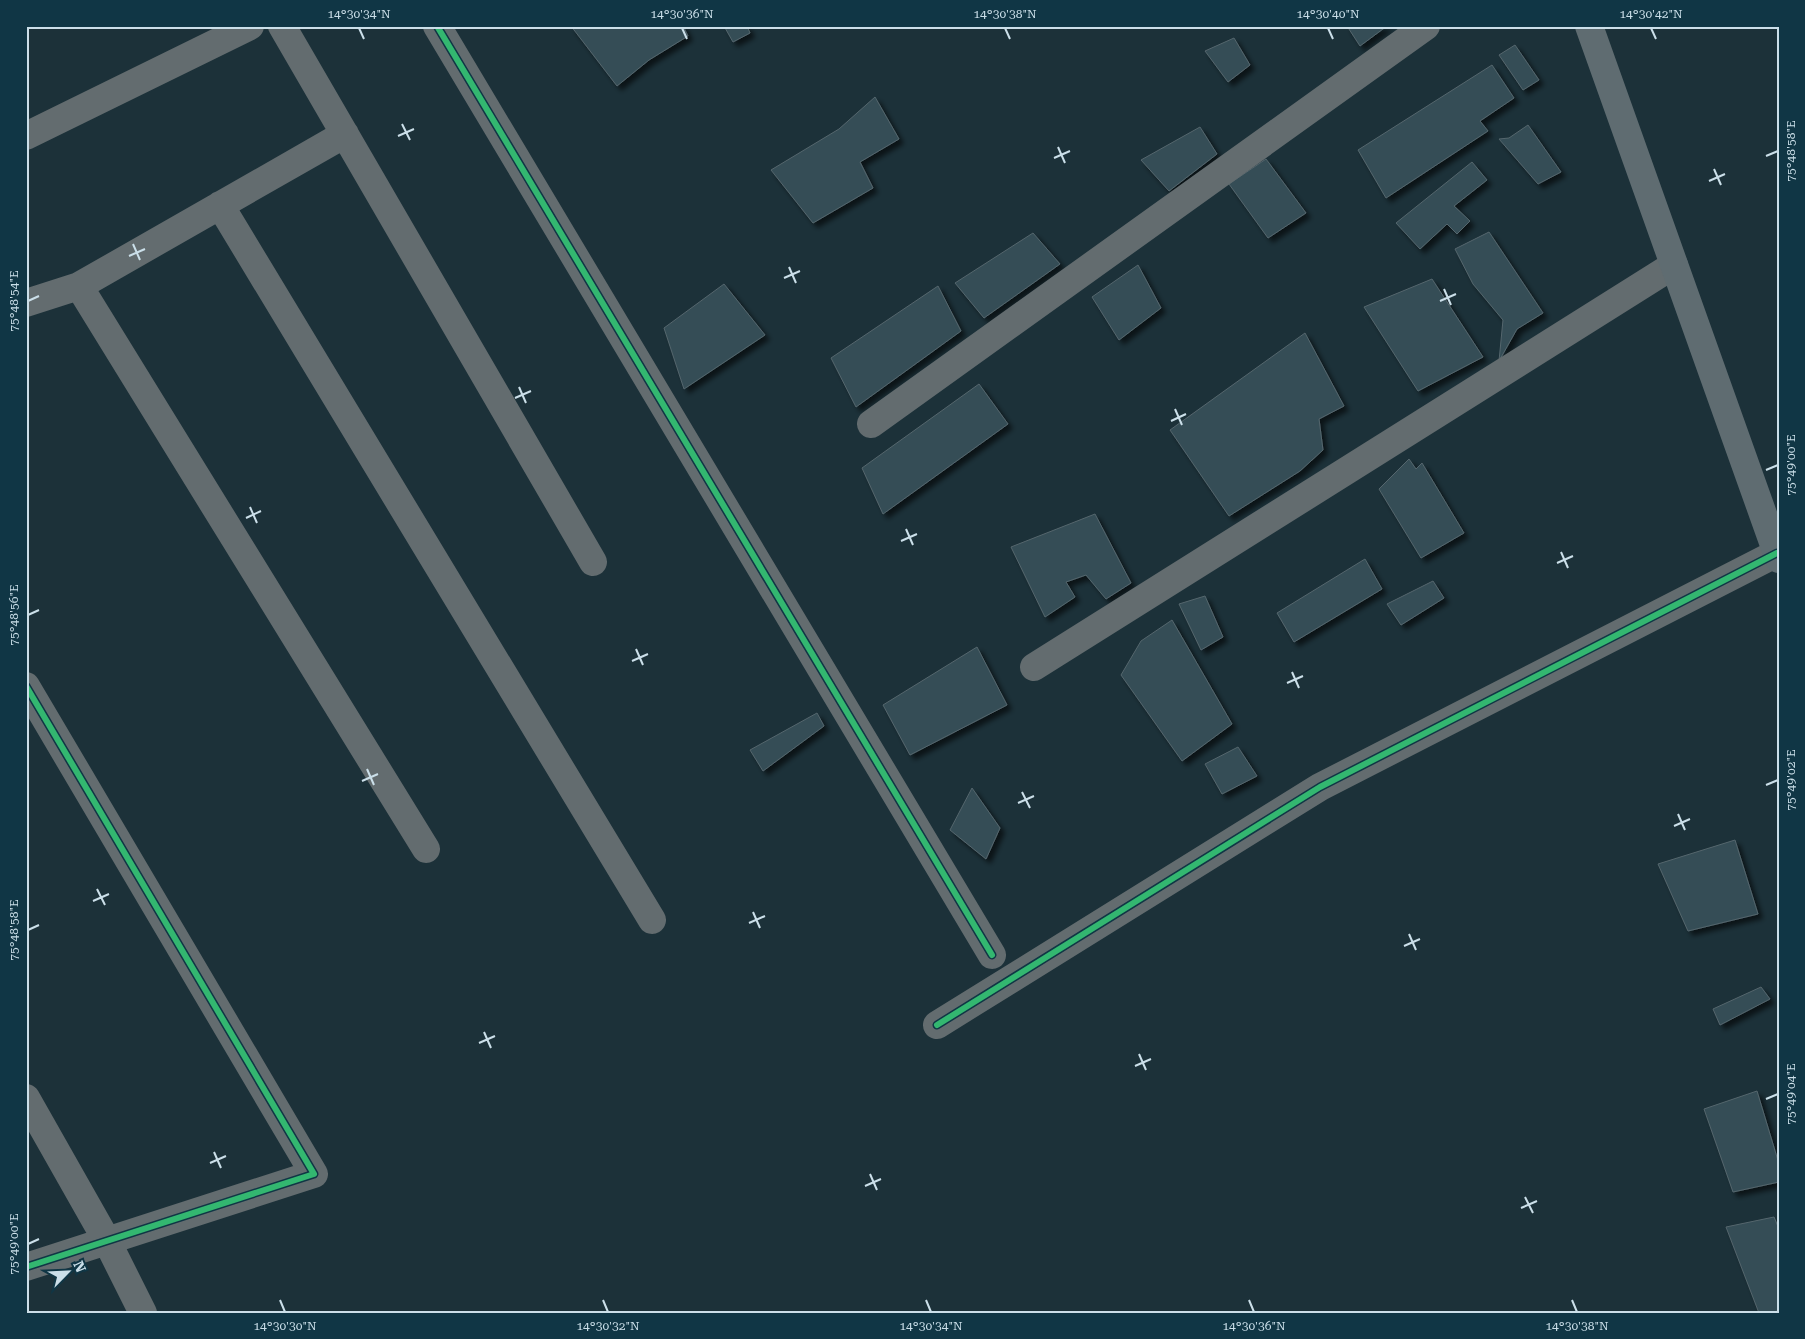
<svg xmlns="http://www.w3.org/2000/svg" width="1805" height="1339" viewBox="0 0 1805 1339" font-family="'Roboto Serif',serif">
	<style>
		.building { fill: #344d56; stroke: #55666d; filter: url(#shadow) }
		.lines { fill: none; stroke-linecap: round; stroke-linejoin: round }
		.minor { stroke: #636c6f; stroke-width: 28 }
		.primary { stroke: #5f6c71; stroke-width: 28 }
		.cycleway-casing { stroke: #103645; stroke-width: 9 }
		.cycleway { stroke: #33b770; stroke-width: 6 }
		.ticks { fill: none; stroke: #cbdfe9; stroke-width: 2 }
		.neatline { fill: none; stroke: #cbdfe9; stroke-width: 2 }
		.ticks-label { font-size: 12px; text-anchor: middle; fill: #cbdfe9 }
	</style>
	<defs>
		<filter id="shadow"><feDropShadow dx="4.5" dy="4.5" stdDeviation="2.5" flood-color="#0009"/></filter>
	</defs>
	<rect width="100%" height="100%" fill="#1c3139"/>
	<path class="building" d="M571 26H683L688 36 649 60 617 86Z
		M724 26H747L750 33 733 42Z
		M1347 26H1387L1360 46Z
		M1234 38 1250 65 1228 82 1205 51Z
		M1515 45 1539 80 1523 90 1499 55Z
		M1492 65 1514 98 1480 121 1488 131 1386 198 1358 150Z
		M875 97 899 139 860 162 873 188 813 223 771 170 839 129Z
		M1528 125 1561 172 1538 184 1499 139 1509 138Z
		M1200 127 1217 154 1169 191 1141 160Z
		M1266 159 1306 213 1268 238 1229 184Z
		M1472 162 1487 180 1454 206 1470 221 1457 234 1447 224 1420 249 1396 223Z
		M1489 232 1543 313 1517 329 1499 361 1503 320 1473 284 1455 249Z
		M1033 233 1060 264 984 318 955 283Z
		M1138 265 1161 308 1119 340 1092 297Z
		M1432 279 1483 357 1418 391 1364 307Z
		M724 284 765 335 684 389 664 328Z
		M938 286 961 331 856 407 831 358Z
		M1305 333 1344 406 1319 419 1323 450 1300 471 1229 516 1170 430Z
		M979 384 1008 424 883 514 862 468Z
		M1409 459 1416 469 1422 463 1464 533 1421 558 1379 489Z
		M1095 514 1131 583 1106 599 1086 575 1066 582 1075 597 1045 617 1011 547Z
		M1365 559 1382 589 1294 642 1277 613Z
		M1433 581 1444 598 1401 625 1387 604Z
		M1205 596 1223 637 1201 650 1179 604Z
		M1172 620 1232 724 1182 761 1121 675 1141 641Z
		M977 647 1007 705 910 755 883 705Z
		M817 713 824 726 763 771 750 750Z
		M1238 747 1257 776 1222 794 1205 764Z
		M972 788 1000 828 986 859 950 830Z
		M1735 840 1758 914 1688 931 1658 864Z
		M1761 987 1770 999 1720 1025 1713 1009Z
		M1757 1091 1779 1164V1182L1733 1192 1704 1109Z
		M1774 1217 1779 1229V1310L1773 1313H1759L1726 1227Z"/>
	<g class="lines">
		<path class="minor" d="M282 26 593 562
			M437 26 992 955
			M26 136 250 26
			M220 205 652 920
			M79 286 426 849
			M26 303 79 286 345 134
			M871 424 1426 26
			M1034 667 1674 265
			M26 686 314 1174 26 1267
			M937 1025 1320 787 1777 553
			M26 1098 107 1241 143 1313"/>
		<path class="primary" d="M1589 26 1779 559"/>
		<g class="cycleway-casing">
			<path id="cycleway" d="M437 26 992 955
				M26 686 314 1174 26 1267
				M937 1025 1320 787 1777 553"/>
		</g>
		<use href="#cycleway" class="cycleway"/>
	</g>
	<path class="ticks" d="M359 28 364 39M682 28 687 39M1005 28 1010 39M1328 28 1333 39M1651 28 1656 39M402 124 410 140M398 136 414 129M1058 147 1065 163M1766 156 1778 151M1054 158 1070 151M1714 169 1721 185M1709 181 1725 174M133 244 140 260M129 256 145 249M789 267 796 283M784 278 800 271M1444 289 1451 305M28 301 39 296M1440 301 1456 294M519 387 526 403M515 398 531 391M1175 409 1182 425M1171 421 1186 414M1766 470 1778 465M250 507 257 523M246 518 261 511M906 529 913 545M901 541 917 534M1561 552 1568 568M1557 563 1573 556M28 615 39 610M636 649 643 665M632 661 648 654M1292 672 1299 688M1287 683 1303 676M367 769 374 785M362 781 378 774M1766 785 1778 780M1022 792 1030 808M1018 803 1034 796M1678 814 1685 830M1674 826 1690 819M97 889 105 905M93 901 109 894M753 912 760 928M749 923 765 916M28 930 39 925M1409 934 1416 950M1404 946 1420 939M484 1032 491 1048M479 1043 495 1036M1139 1054 1146 1070M1135 1066 1151 1059M1766 1099 1778 1094M214 1152 221 1168M210 1163 226 1156M870 1174 877 1190M865 1186 881 1179M1525 1197 1533 1213M1521 1208 1537 1201M28 1244 39 1239M280 1300 285 1312M603 1300 608 1312M926 1300 931 1312M1249 1300 1254 1312M1572 1300 1577 1312"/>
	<rect width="1805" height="1339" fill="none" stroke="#103645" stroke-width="55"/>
	<g transform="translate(68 1272) rotate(66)" stroke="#103645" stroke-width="4" paint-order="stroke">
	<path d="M0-4L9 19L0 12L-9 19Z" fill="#cbdfe9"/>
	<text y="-8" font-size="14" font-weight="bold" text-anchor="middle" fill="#cbdfe9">N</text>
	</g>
	<rect x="28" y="28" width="1750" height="1284" class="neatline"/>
	<g class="ticks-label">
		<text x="359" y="18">14°30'34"N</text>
		<text x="682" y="18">14°30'36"N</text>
		<text x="1005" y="18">14°30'38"N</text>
		<text x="1328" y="18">14°30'40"N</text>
		<text x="1651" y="18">14°30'42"N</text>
		<text transform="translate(1791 151) rotate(-90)" y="4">75°48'58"E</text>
		<text transform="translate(14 301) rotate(-90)" y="4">75°48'54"E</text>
		<text transform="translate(1791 465) rotate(-90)" y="4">75°49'00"E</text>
		<text transform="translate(14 615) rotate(-90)" y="4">75°48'56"E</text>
		<text transform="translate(1791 780) rotate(-90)" y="4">75°49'02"E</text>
		<text transform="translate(14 930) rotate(-90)" y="4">75°48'58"E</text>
		<text transform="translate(1791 1094) rotate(-90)" y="4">75°49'04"E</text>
		<text transform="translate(14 1244) rotate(-90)" y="4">75°49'00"E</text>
		<text x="285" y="1330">14°30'30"N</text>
		<text x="608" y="1330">14°30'32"N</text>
		<text x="931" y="1330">14°30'34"N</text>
		<text x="1254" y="1330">14°30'36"N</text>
		<text x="1577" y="1330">14°30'38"N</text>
	</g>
</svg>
